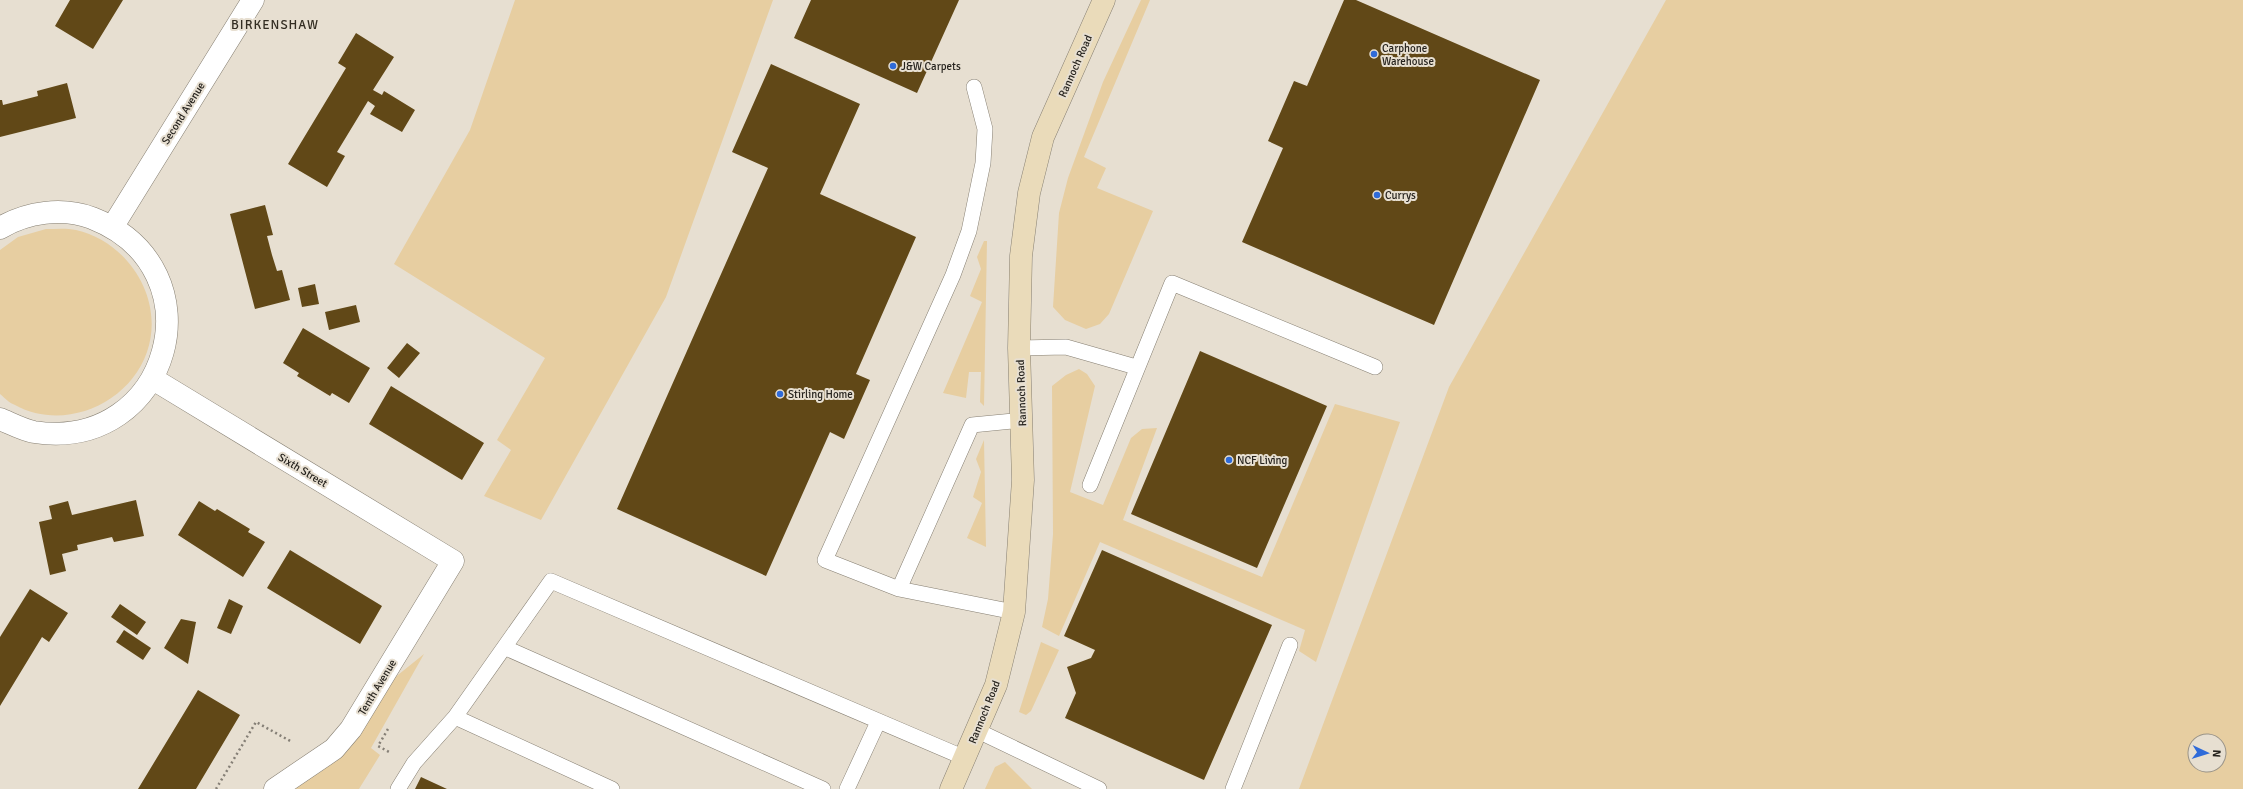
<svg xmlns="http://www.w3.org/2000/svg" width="2243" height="789" viewBox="0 0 2243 789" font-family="Signika,sans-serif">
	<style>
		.green { fill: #e7cea1; fill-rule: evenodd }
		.building { fill: #614817 }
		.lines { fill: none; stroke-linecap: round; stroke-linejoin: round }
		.lane-casing { stroke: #867f72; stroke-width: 16 }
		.street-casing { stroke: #867f72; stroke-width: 23 }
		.secondary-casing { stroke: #867f72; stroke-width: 23 }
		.path { stroke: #857f76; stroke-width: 2.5; stroke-dasharray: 2 3; stroke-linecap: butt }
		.lane { stroke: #fff; stroke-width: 15 }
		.street { stroke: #fff; stroke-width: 22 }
		.secondary { stroke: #eadbba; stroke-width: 22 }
		.poi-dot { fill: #2f6bd9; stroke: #e7dfd1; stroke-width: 1.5 }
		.labels { text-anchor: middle; stroke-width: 4; stroke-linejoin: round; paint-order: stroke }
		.poi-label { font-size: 11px; fill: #26231e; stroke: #e7dfd1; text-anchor: start }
		.street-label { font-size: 11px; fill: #26231e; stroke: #e7dfd1 }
		.quarter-label { font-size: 13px; letter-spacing: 1px; fill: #332d22; stroke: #e7dfd1 }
	</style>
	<rect width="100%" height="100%" fill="#e7dfd1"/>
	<path class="green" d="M515 0H773L666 297 541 520 484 496 511 450 497 440 545 358 394 264 470 130Z
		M1141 0H1150L1084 157 1106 168 1097 188 1153 211 1109 314 1100 324 1086 329 1065 320 1053 307 1059 213 1068 178 1103 82Z
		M1666 0H2243V789H1299L1449 387ZM2195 741H2219V765H2195Z
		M46 229C56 229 67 228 76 230 129 242 165 300 147 352 129 404 64 432 15 405 9 403 5 398 0 394V250L18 237Z
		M984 241H987L984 406 980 402 981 372H969L966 398 943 393 982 302 970 296 981 269 977 257Z
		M1079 369 1087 374 1095 386 1070 492 1103 505 1131 438 1142 429 1157 428 1123 520 1262 577 1335 404 1400 422 1316 662 1299 651 1305 630 1100 542 1059 636 1042 627 1048 599 1053 534 1052 386 1066 375Z
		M984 440 986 547 967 538 982 503 973 497 981 472 976 459Z
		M1041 642 1059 650 1031 711 1026 715 1019 712Z
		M424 654 371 748 380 755 359 789H291L322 771 352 745 372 715 388 683Z
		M1005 762 1032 789H985L995 767Z"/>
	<path class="building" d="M70 0H123L93 49 55 26Z
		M811 0H959L917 93 794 38Z
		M1344 0H1356L1540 80 1434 325 1242 242 1283 148 1268 141 1294 81 1307 86Z
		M356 33 394 57 373 90 382 95 384 91 415 110 402 132 370 114 375 106 368 101 337 152 345 156 327 187 288 164 346 68 338 63Z
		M771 64 860 104 820 194 916 237 856 374 870 380 844 439 830 432 766 576 617 509 768 168 732 152Z
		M67 83 76 118 0 137V100H2L3 105 38 96 37 91Z
		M265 205 273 235 267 236 272 255 277 271 282 270 290 300 255 309 230 214Z
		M315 284 319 304 302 307 298 288Z
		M356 305 360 322 329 330 325 312Z
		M303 328 370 368 349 403 332 393 330 396 297 376 299 373 283 363Z
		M407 343 420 353 399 378 387 368Z
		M1200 351 1327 406 1257 568 1131 514Z
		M391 386 484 443 462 480 369 424Z
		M136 500 144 536 114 542 112 537 77 545 78 550 62 554 66 571 50 575 39 522 52 519 49 506 68 501 72 515Z
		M199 501 215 511 217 509 250 529 248 532 265 542 243 577 178 535Z
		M290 550 382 606 360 644 267 588Z
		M1102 550 1272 625 1204 780 1065 718 1076 693 1067 667 1091 658 1095 650 1064 636Z
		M30 589 68 613 49 642 42 637 0 706V637Z
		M229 599 243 606 231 634 217 628Z
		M120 604 146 622 137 635 111 617Z
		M181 619 196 622 188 664 164 648Z
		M124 630 151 648 143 660 116 642Z
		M198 690 240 715 196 789H138Z
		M421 777 447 789H415Z"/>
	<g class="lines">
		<g class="lane-casing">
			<path id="lane" d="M974 87 985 129 983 163 969 231 953 275 825 560 899 589 1014 612
				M1019 348 1066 347 1136 367
				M1090 485 1172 283 1375 367
				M899 589 972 425 1023 420
				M506 648 823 789
				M455 717 612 789
				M978 731 1099 789
				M398 789 414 763 455 717 551 581 965 758
				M847 789 878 722
				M1233 789 1290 645"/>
		</g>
		<g class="street-casing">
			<path id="street" d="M113 226 253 0
				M0 228C27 212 62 207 92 218 222 269 170 453 34 432 23 430 10 423 0 419
				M153 379 453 561 351 729 334 749 275 789"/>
		</g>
		<g class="secondary-casing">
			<path id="secondary" d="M951 789 996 685 1014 612 1023 480 1019 348 1021 256 1029 193 1043 137 1104 0"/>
		</g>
		<path class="path" d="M388 729 378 746 391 753
			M216 789 256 722 292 742"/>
		<use href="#lane" class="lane"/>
		<use href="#street" class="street"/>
		<use href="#secondary" class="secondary"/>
	</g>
	<g class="poi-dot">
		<circle cx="1374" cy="54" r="4"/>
		<circle cx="893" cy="66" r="4"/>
		<circle cx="1377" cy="195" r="4"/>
		<circle cx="780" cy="394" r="4"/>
		<circle cx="1229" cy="460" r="4"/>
	</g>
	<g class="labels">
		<g class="poi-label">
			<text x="1382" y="52">Carphone<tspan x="1382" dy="13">Warehouse</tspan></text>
			<text x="901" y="70">J&amp;W Carpets</text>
			<text x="1385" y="199">Currys</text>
			<text x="788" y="398">Stirling Home</text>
			<text x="1237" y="464">NCF Living</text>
		</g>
		<g class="street-label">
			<text transform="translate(1075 66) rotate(-66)" y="4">Rannoch Road</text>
			<text transform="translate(183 113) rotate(-58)" y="4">Second Avenue</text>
			<text transform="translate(1021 393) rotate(-92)" y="4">Rannoch Road</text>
			<text transform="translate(303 470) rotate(31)" y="4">Sixth Street</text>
			<text transform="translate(377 687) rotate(-59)" y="4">Tenth Avenue</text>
			<text transform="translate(984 712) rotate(-68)" y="4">Rannoch Road</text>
		</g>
		<g class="quarter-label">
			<text x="275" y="29">BIRKENSHAW</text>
		</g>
	</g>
	<g transform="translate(2207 753) rotate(94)"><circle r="19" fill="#e7dfd1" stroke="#9a9489"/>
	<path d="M0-3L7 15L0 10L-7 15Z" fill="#2f6bd9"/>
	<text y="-6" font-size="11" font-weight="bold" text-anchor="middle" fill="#26231e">N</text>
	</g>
</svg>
